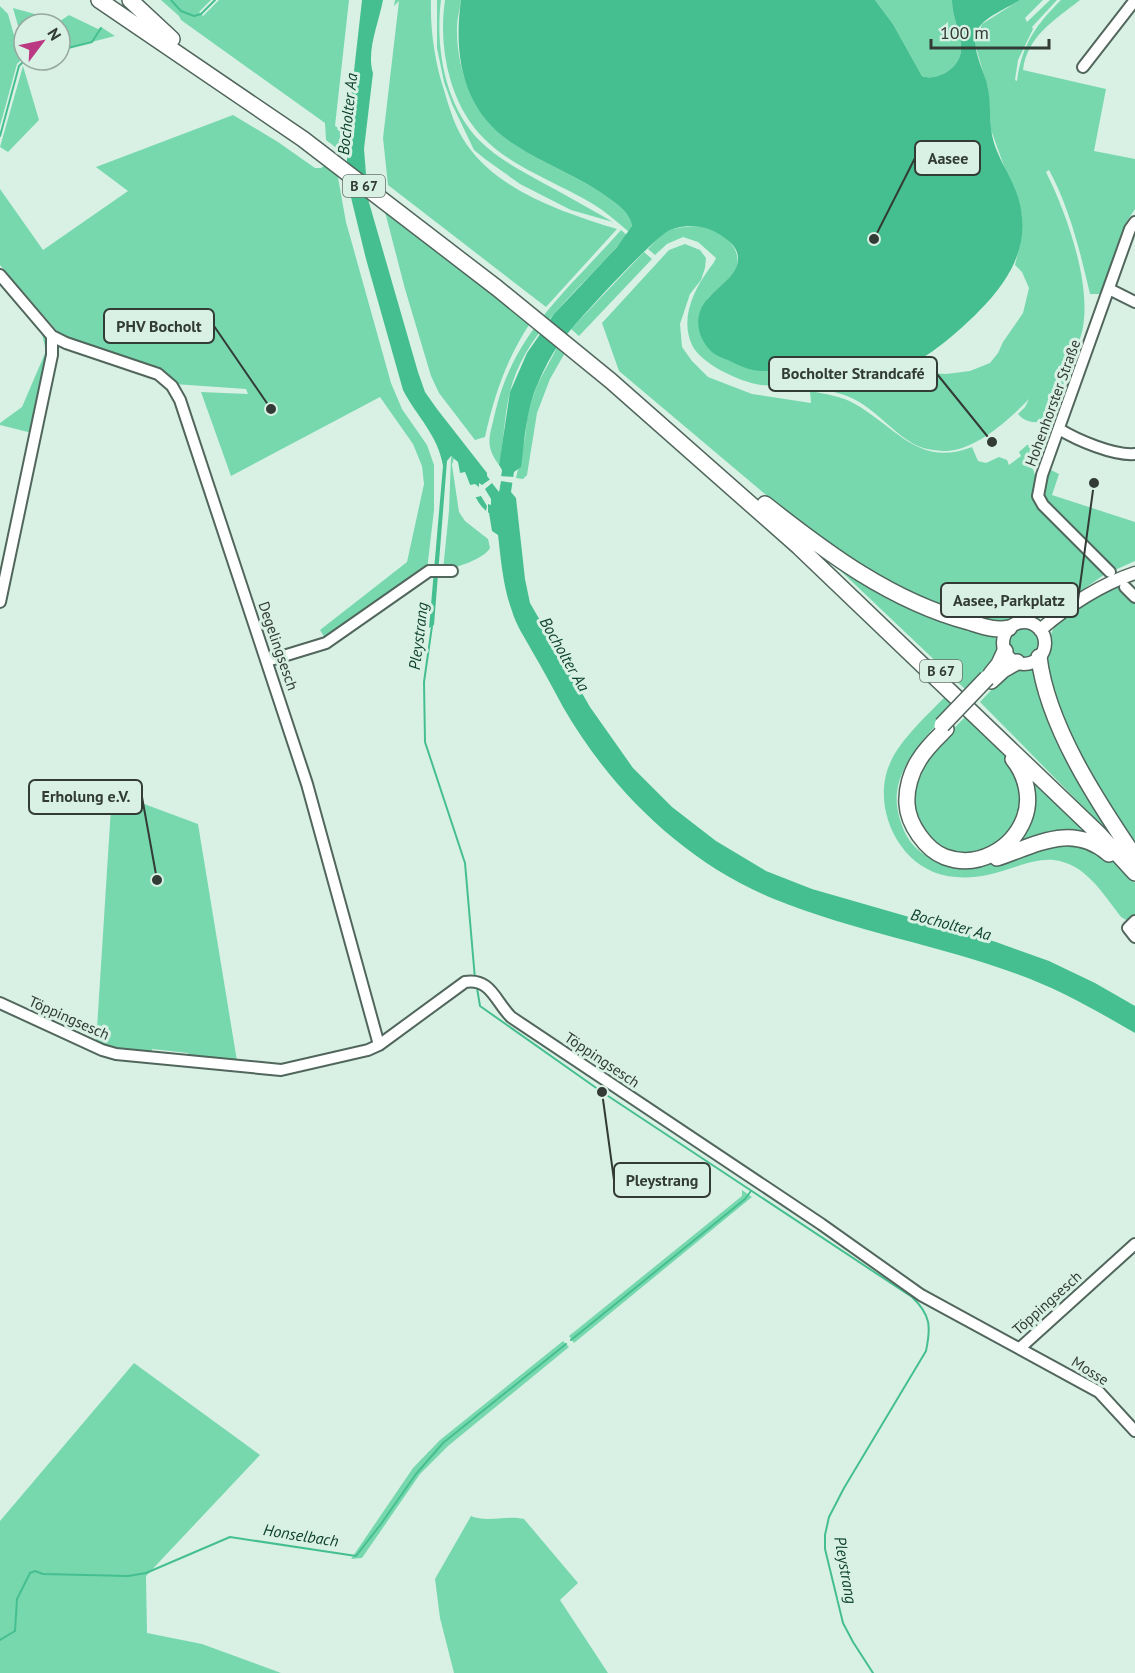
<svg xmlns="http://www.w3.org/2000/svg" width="1135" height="1673" viewBox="0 0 1135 1673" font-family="'PT Sans',sans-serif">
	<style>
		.green { fill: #77d8ae }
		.water { fill: #46bf90 }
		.pier { fill: #d9f1e5 }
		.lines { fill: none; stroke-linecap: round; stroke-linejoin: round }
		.stream { stroke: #46bf90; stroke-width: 2 }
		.minor-casing { stroke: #51665c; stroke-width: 14 }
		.major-casing { stroke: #51665c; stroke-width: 15 }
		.highway-casing { stroke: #51665c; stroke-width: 18 }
		.minor { stroke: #fff; stroke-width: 10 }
		.major { stroke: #fff; stroke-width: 12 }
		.highway { stroke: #fff; stroke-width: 15 }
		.highway-bridge-casing { stroke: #51665c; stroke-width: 18; stroke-linecap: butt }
		.highway-bridge { stroke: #fff; stroke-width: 15 }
		.labels { text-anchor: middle; stroke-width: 6; stroke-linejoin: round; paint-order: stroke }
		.shield { fill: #d9f1e5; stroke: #64726a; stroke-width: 1.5 }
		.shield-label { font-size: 14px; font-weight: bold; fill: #323b36 }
		.street-label { font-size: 15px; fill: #323b36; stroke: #d9f1e5 }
		.water-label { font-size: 16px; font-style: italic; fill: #0f422f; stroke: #d9f1e5 }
		.leader { fill: none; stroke: #323b36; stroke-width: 2 }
		.callout-dot { fill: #323b36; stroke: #d9f1e5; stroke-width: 2 }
		.callout { fill: #d9f1e5; stroke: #323b36; stroke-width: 2 }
		.callout-label { font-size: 16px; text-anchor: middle; font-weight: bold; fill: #323b36 }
	</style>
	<rect width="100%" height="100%" fill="#d9f1e5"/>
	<path class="green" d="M161 0H211L199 12 203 16 219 0H349L335 126 341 129 339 150 326 140 325 123 181 20 179 16Z
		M395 0H431C430 29 435 63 444 90 450 110 455 128 467 145 500 192 565 213 617 229L546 307 388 185 383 138 399 1 394 6Z
		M437 0H441C435 48 445 106 480 141 498 159 523 172 545 184 568 196 590 209 613 222L571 210 520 184 485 159 474 150 452 104 444 82 437 48Z
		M445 0H461C460 9 457 18 457 27 456 73 476 120 515 145 545 165 581 177 610 199 620 206 630 214 632 226L629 232C617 222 606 212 593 204 532 168 475 158 451 82 443 55 441 28 445 0Z
		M875 0H952C951 25 977 54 945 73 937 77 931 79 922 76L893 24Z
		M1020 0H1043L1025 18 1027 22 1050 0H1057L1032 27 1033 29 1018 60 1015 80 1017 81C1022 44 1036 25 1061 0H1080C1055 20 1027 36 1023 70L1106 89 1094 151 1135 159V209L1127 221 1103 294H1090C1080 251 1070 209 1049 170L1046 172C1066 212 1091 281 1083 327 1081 339 1075 351 1071 362 1064 382 1057 403 1050 423 1037 422 1026 424 1018 414L1025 407 1029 399C1010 419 976 450 947 451 936 451 921 449 912 443 887 428 871 403 841 394 815 386 788 388 761 385 740 382 701 364 692 345 680 319 693 291 709 269 712 265 714 263 716 258L698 242 683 237 667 244 655 255 648 249C654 243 661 233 669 230 679 227 696 225 706 227 725 232 746 252 734 272 728 282 715 291 707 299L825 360 847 356 857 357 887 370 946 374 970 371 990 363 998 353 1003 342 1023 313 1029 288 1022 272 1015 265 1020 244 1022 216 991 130 988 89 975 44 982 24Z
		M0 6 8 14 21 60 17 64 0 126Z
		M13 8 60 21 69 15 98 29 101 27 115 36 60 50V24H24V47Z
		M23 66 39 120 8 152 0 147Z
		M233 115 278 142 315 168H321L327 164 337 172 346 222 391 383 402 409 427 445 434 465V510L427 570 326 640 320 630 407 562 424 484 422 466 413 444 380 397 231 476 201 392 248 394 246 389 174 384 64 339 0 265V189L43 250 128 191 96 167Z
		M384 208 531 322C507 357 494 396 485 437L475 440 439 393 431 376 405 289Z
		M621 230 627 235C588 283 525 329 510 392 504 416 504 441 499 465 484 445 490 436 495 413 513 333 569 289 621 230Z
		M685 244 700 250 706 258 705 268 701 280 690 294 680 324 682 347 692 361 708 377 752 394 811 403 810 391C825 394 842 396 855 404 896 427 919 468 972 447L978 461 986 463 999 457 1007 460 1009 465 1021 456 1019 452 1027 445 1033 444 1031 453 1037 455 1030 467 1033 469 1036 478 1037 505 1105 574 1049 614 1038 619 1026 617 1002 625 965 615 886 581 850 559 804 527 619 371 602 323 669 250Z
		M644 252 652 259 579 336 571 329Z
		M41 330 45 335 50 354 32 433 0 425V423L22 407 46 351Z
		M558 346 566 351 550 379 537 413 527 475 523 479 516 478 525 438 528 410 538 383Z
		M451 457 454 458 452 465 459 512 465 521 488 539 490 548C484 559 456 568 443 570L449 511Z
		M1051 470 1059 474 1052 495 1135 522V561L1115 570 1072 528 1044 496 1045 482Z
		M825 556 993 635 997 640 1000 648 992 667 966 690Z
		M1118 587 1135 604V847C1101 801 1071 742 1053 688 1051 679 1046 670 1046 661 1047 654 1049 640 1051 634 1059 614 1099 596 1118 587Z
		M1008 643a16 16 0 1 1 32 0a16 16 0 1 1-32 0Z
		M1036 666 1113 837 980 702 1010 670Z
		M947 695 955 702C930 736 886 769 899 816 902 828 907 839 916 848 930 861 950 870 970 867 997 865 1036 839 1057 841 1068 842 1092 847 1102 851 1112 856 1127 874 1135 883V916L1126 920 1121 917C1103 894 1086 864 1054 860 1032 858 1009 871 987 875 975 878 959 878 947 876 897 867 870 804 891 761 901 739 930 712 947 695Z
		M967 715 1001 750 1016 769 1023 788 1019 822 994 851 959 855 938 849 921 832 911 794 926 757Z
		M1018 761 1105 845 1023 844 1015 841 1029 815Z
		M112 792 198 824 237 1061 189 1058 188 1053 152 1049 151 1054 115 1049 96 1044Z
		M742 1190 752 1197 574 1343 569 1336 742 1196Z
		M563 1341 569 1347 448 1446 420 1474 362 1558 351 1559 413 1468 440 1440Z
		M134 1363 260 1455 146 1576 147 1633 202 1644 281 1673H0V1521Z
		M471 1516C487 1523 506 1515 524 1519L578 1583 560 1600 608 1673H454L440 1618 435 1579Z"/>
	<path class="water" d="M362 0H383C379 22 366 51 373 73L364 149 368 199 418 372 425 392 437 409 487 473V476L499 491 502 470 499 465 510 392 527 353 554 314 617 247 632 226C630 214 620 206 610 199 581 177 545 165 515 145 463 112 453 57 461 0H875L893 24 922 76C930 79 937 77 945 73 977 54 951 25 952 0H1020C1007 9 982 17 977 32 971 49 983 68 987 84 992 103 988 124 994 143 1000 162 1012 178 1018 197 1032 243 1011 279 979 311 963 328 914 372 890 370 876 369 863 357 847 356 817 361 783 375 753 370 744 368 736 364 728 360 722 358 717 356 712 352 702 343 696 329 699 315 704 293 731 284 737 265 741 252 733 243 722 236 707 225 688 223 670 230 656 235 572 326 560 343 551 355 544 369 538 383 526 409 525 438 521 467L514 472 511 492 516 498 525 579 530 603 590 707 633 768 672 807 716 841 766 871 812 889 996 942 1049 961 1095 983 1135 1006V1033C1097 1011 1059 989 1017 974 938 945 853 931 774 899 684 862 611 790 563 707 553 688 543 670 532 651 525 638 516 625 512 611 503 587 501 560 498 535L492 531 489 513C476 505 471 486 465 472L460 473 458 462 451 456 447 461 434 625 429 628 443 466C438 435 417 417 403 390L366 259 347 181V133Z"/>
	<path class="pier" d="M499 476 514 477V483L501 481 499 492 492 483 485 489 491 499V505L488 504V513L486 511 487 506 481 496 473 498 470 494V485L475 484 479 487V483L482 485 492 478 497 485Z"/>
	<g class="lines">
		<path class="stream" d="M171 0 181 11 194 16 201 14 215 0
			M60 50 92 42 101 28
			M0 136 19 66 22 63
			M432 626 424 682 425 742 465 863 475 979
			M477 988 480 1006 602 1092 912 1297C931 1315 931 1327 926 1351L844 1488 829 1517 825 1535V1549L843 1623 853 1642 873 1673
			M571 1340 745 1199 751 1191
			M0 1640 15 1631 17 1599 30 1573 35 1571 43 1574 128 1576 146 1573 230 1537 356 1556 381 1524 416 1474 443 1443 566 1344"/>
		<g class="minor-casing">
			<path id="minor" d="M1083 67 1135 0
				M0 275 52 336 66 343 158 374 172 386 180 400 307 784 379 1045
				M1109 289 1135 302
				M1059 429C1077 440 1114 456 1135 454
				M1110 572 1043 505 1038 496 1042 475 1130 229 1135 222
				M1125 587 1135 597
				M0 602 52 355V336
				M267 661 326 643 429 571H452
				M1135 921 1128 928 1135 937
				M0 1003 102 1050 116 1054 281 1070 368 1050 379 1045 465 982C491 978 495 1001 511 1017L821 1224 921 1295 1099 1392 1135 1431
				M1020 1348 1135 1244"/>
		</g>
		<g class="major-casing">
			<path id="major" d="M1003 643a21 21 0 1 1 42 0a21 21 0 1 1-42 0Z
				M1040 630C1069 605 1099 585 1135 573"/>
		</g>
		<g class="highway-casing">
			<path id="highway" d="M99 0 303 139 497 288 611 381 799 547 1100 835 1135 873
				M130 0 172 39
				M765 504C827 553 891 601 969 622 982 626 995 631 1009 628
				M1039 657C1047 725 1097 801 1135 857
				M991 674 999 664 1005 651
				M991 681 1003 670 1017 662
				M946 729C937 738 926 748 919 760 911 772 906 789 907 804 908 824 926 850 945 857 978 869 1012 849 1024 819 1032 799 1026 775 1013 759
				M997 858C1036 845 1072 822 1109 854"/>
		</g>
		<use href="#minor" class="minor"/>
		<use href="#major" class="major"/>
		<use href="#highway" class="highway"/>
		<g class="highway-bridge-casing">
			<path id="highway-bridge" d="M942 725 987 678"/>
		</g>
		<use href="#highway-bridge" class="highway-bridge"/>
	</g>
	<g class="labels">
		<g class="shield">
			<rect x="343" y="175" width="42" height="22" rx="4.5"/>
			<rect x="920" y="660" width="42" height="22" rx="4.5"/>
		</g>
		<g class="shield-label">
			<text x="364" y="191">B 67</text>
			<text x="941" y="676">B 67</text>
		</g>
		<g class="street-label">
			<text transform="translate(1053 403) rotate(-70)" y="5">Hohenhorster Straße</text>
			<text transform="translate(278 646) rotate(71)" y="5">Degelingsesch</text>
			<text transform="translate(69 1018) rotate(24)" y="5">Töppingsesch</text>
			<text transform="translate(602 1060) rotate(34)" y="5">Töppingsesch</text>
			<text transform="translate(1047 1303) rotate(-42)" y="5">Töppingsesch</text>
			<text transform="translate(1090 1371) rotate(32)" y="5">Mosse</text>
		</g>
		<g class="water-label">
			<text transform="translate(347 114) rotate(-84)" y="6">Bocholter Aa</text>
			<text transform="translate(418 636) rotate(-83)" y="6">Pleystrang</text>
			<text transform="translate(565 654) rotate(60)" y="6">Bocholter Aa</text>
			<text transform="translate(951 924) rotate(15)" y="6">Bocholter Aa</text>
			<text transform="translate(301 1535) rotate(9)" y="6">Honselbach</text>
			<text transform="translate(846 1570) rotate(80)" y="6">Pleystrang</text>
		</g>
	</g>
	<path class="leader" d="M874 239L915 158M271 409L214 326M992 442L937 374M1094 483L1078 600M157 880L142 797M602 1092L614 1180"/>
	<g class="callout-dot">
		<circle cx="874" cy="239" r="6"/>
		<circle cx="271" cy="409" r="6"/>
		<circle cx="992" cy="442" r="6"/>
		<circle cx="1094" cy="483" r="6"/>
		<circle cx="157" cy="880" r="6"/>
		<circle cx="602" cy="1092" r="6"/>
	</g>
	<g class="callout">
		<rect x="915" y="141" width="65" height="34" rx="6"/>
		<rect x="104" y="309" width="110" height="34" rx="6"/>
		<rect x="769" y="357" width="168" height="34" rx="6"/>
		<rect x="941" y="583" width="137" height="34" rx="6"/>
		<rect x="29" y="780" width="113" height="34" rx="6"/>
		<rect x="614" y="1163" width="96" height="34" rx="6"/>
	</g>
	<g class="callout-label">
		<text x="948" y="164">Aasee</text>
		<text x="159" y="332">PHV Bocholt</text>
		<text x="853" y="379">Bocholter Strandcafé</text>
		<text x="1009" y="606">Aasee, Parkplatz</text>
		<text x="86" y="802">Erholung e.V.</text>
		<text x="662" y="1186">Pleystrang</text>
	</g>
	<g transform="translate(42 42) rotate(58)"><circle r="28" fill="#d9f1e5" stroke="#96a89f" stroke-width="1.5"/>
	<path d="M0-4.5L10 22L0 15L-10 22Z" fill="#bb3982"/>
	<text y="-9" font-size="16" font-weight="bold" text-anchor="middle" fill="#323b36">N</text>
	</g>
	<path d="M931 39v9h118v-9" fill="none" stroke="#323b36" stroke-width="3"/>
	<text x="940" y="39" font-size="18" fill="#323b36" stroke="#d9f1e5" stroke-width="4.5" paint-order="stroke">100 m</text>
</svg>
